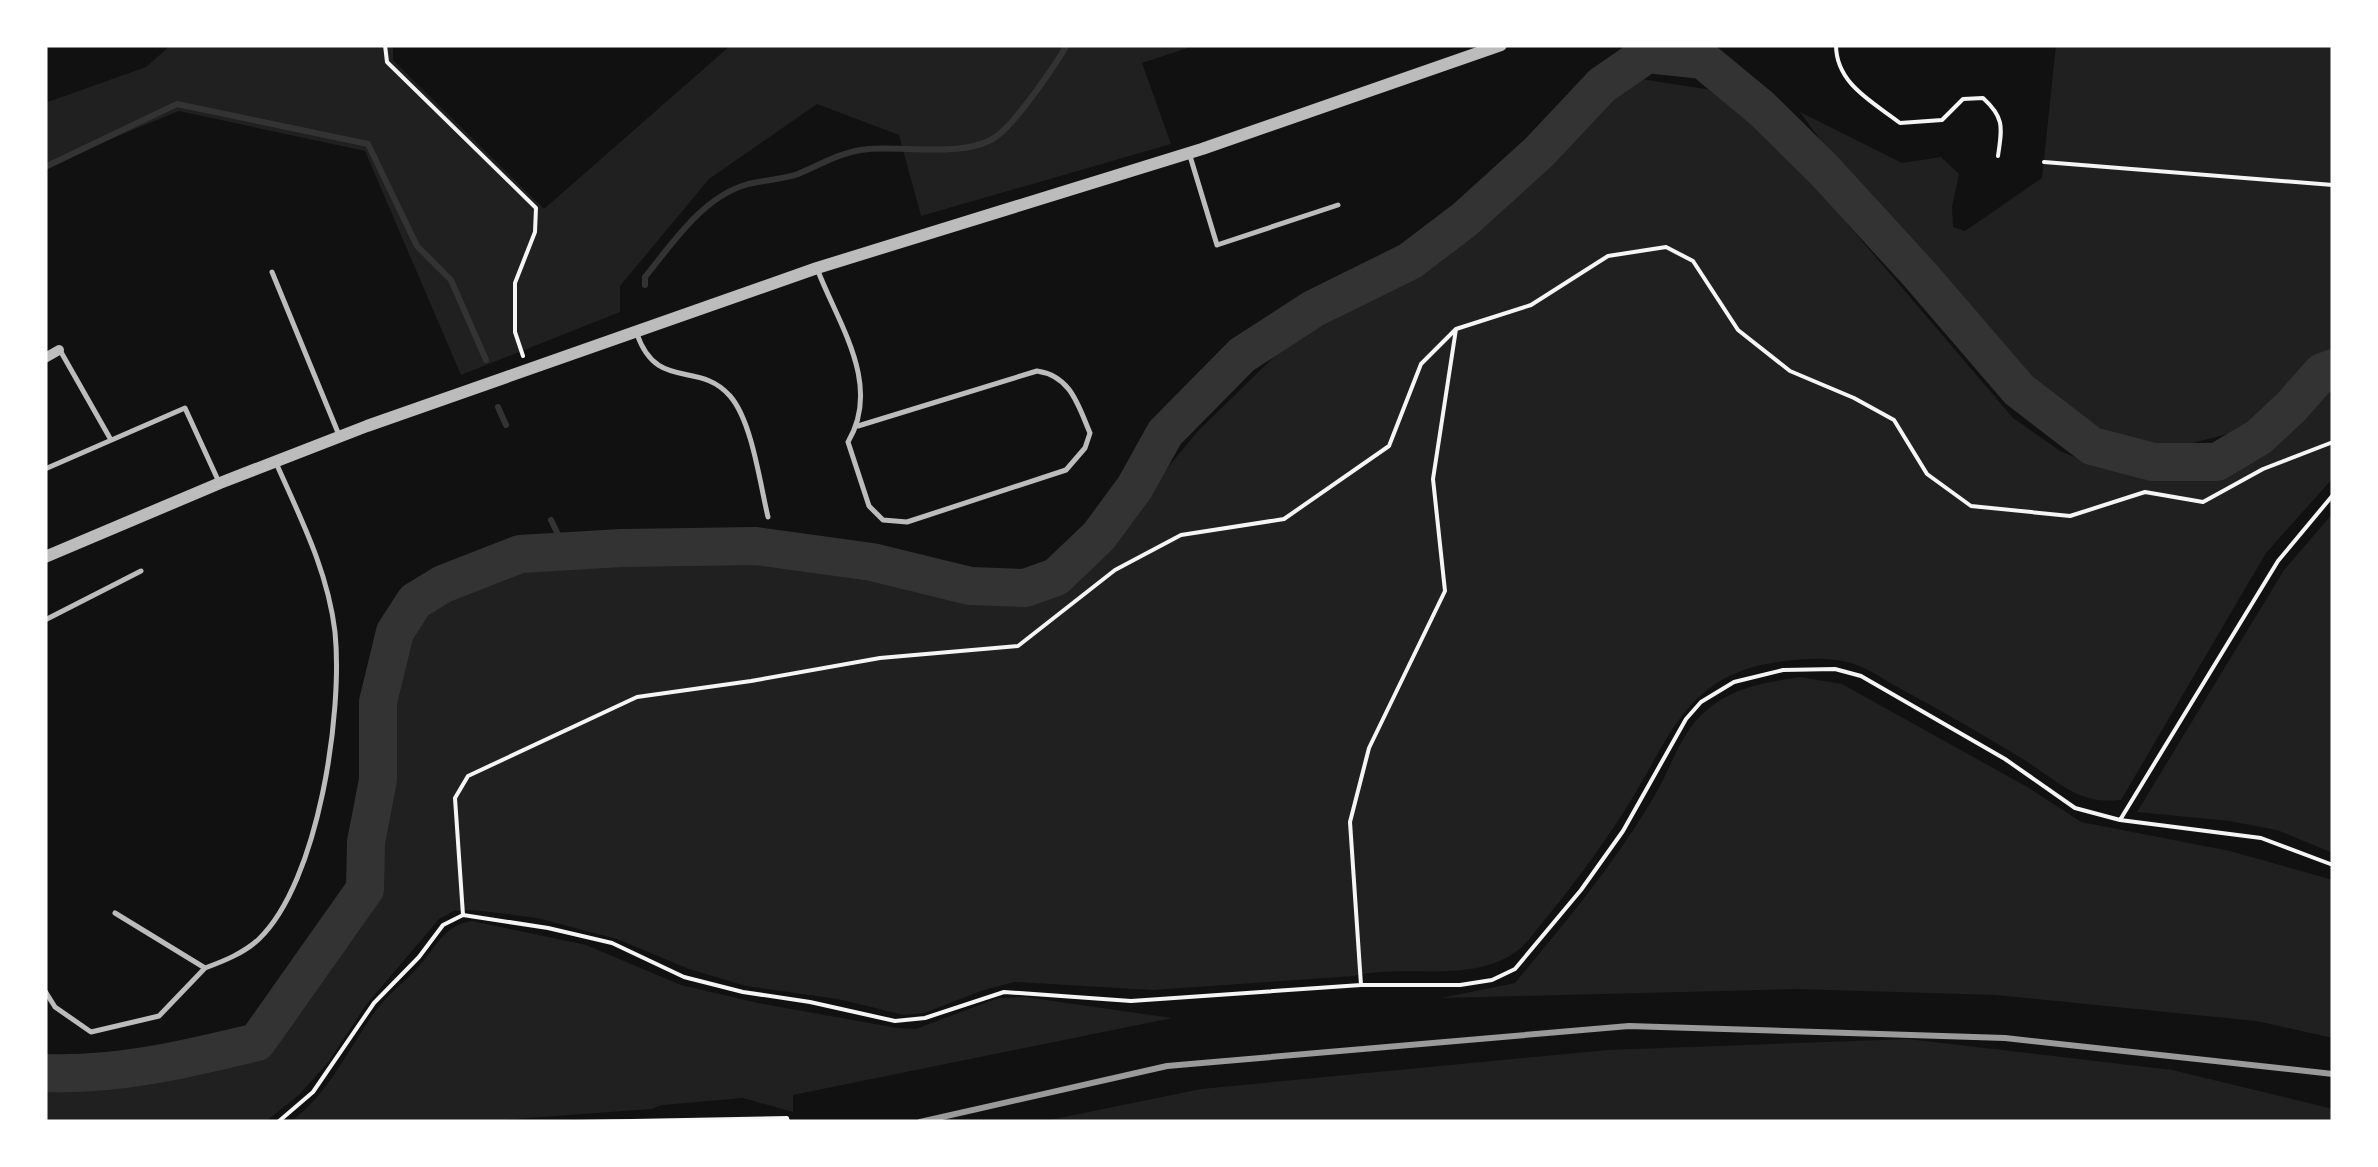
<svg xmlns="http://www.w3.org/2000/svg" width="2378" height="1167" viewBox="0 0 2378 1167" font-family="Spectral,serif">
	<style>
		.green { fill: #202020 }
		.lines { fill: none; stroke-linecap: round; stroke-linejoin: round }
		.stream { stroke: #333; stroke-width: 6 }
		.river { stroke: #333; stroke-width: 38 }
		.path { stroke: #f5f5f5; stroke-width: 4 }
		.service { stroke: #bcbcbc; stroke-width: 5 }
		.minor { stroke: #bcbcbc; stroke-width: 10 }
		.tertiary { stroke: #bcbcbc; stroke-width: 12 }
		.rail { stroke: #9a9a9a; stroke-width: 6 }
	</style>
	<rect width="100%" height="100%" fill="#111"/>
	<path class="green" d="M171 45H393V60L544 209 731 45H1197L1142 63 1171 144 921 216 899 135 817 104 709 179 620 286V312L461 375 365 151 179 111 45 166V103L146 67Z
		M2056 45H2333V359L2313 367 2266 414 2228 434 2188 444 2146 445 2110 434 2038 390 1997 348 1867 204 1800 112 1902 163 1941 157 1959 174 1952 207 1953 227 1965 231 2042 178Z
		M1635 78 1724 92 1793 160 2013 418 2060 451 2100 468 2146 477 2216 475 2280 438 2309 414 2333 382V478L2266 553 2121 800C2079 805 2059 782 2026 761 1985 736 1944 712 1901 689 1886 681 1870 669 1854 664 1833 657 1808 658 1786 661 1683 672 1672 738 1623 813 1600 849 1574 884 1547 917 1538 927 1528 943 1517 951 1471 985 1405 963 1354 976L1153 990 1014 982 981 991 924 1013 904 1015 838 999 746 986 689 969 617 939 537 918 474 910 454 911 439 919 366 1005 329 1061 300 1094 265 1122H45V1082C119 1085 189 1065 260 1048L372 892 386 701 407 627 424 604 456 584 503 571 762 556 953 593 1014 597 1054 585 1090 561 1198 431 1286 345 1430 269 1485 224 1577 128Z
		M2333 513V853L2277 830 2229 821 2137 812 2284 570Z
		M1800 677 1842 684 2029 788 2081 822 2230 851 2333 880V1038L2256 1021 1996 995 1796 989 1441 998 1515 983C1565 923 1617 861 1656 793 1673 764 1680 732 1708 709 1734 687 1767 682 1800 677Z
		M472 921 586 945 681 985 758 1003 897 1028 916 1029 998 998 1025 997 1172 1018 793 1095V1112L743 1098 662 1105 651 1109 476 1122H290C332 1092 350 1043 381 1004 393 990 408 979 420 965 437 946 444 925 472 921Z
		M1908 1039 2172 1070 2333 1109V1122H1040L1201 1089 1607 1050Z"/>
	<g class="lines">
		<path class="stream" d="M45 167 177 104 368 144 417 246 451 280 486 360
			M645 285V277C672 244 702 198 745 185 762 180 781 180 798 174 822 164 842 151 869 149 905 146 968 158 997 136 1017 121 1054 67 1067 45
			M498 407 506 425
			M551 520 566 551"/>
		<path class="river" d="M45 1073C118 1076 186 1059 257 1042L365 889 366 842 378 780V702L395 632 415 601 443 584 520 554 621 548 756 546 872 562 970 586 1025 588 1056 577 1099 536 1135 487 1165 433 1242 355 1313 309 1410 261 1464 220 1539 152 1602 85 1647 54 1703 60 1761 108 1824 170 1921 276 2019 390 2092 446 2153 462H2217L2259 437 2292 406 2322 372 2333 368"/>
		<path class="path" d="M385 45 387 62 536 208 535 232 515 283V332L523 356
			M1836 45C1836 84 1873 102 1900 123L1942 120 1963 99 1983 98C2005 118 2002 128 1998 156
			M2044 162 2333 185
			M2120 820 2278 561 2333 495
			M463 915 455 798 468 776 637 697 751 681 880 658 1018 646 1115 570 1181 535 1284 519 1389 446 1421 364 1456 329 1531 305 1608 256 1666 247 1693 261 1738 330 1790 371 1854 398 1894 420 1927 474 1971 506 2070 516 2145 492 2203 502 2263 469 2333 442
			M1361 985 1350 822 1369 748 1445 591 1433 479 1456 329
			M278 1122 313 1092 374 1003 419 957 443 925 463 915 548 928 612 943 684 977 743 992 810 1002 895 1021 925 1018 1004 992 1131 1001 1361 985H1460L1492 980 1515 969 1581 890 1623 831 1686 719 1701 702 1734 682 1783 670 1835 669 1861 676 2005 759 2075 808 2120 820 2261 838 2333 865
			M579 1122 787 1118 788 1122"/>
		<path class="service" d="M1190 156 1217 245 1338 205
			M818 271C839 325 882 385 848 442L869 506 883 520 907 522 1066 470 1085 448 1090 433C1078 405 1071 376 1037 371L858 426
			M272 272 339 435
			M637 334C657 392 699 360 730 396 752 421 760 484 768 517
			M61 352 111 440
			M45 469 185 408 218 480
			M45 620 141 571
			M205 968C224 961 244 953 259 939 319 881 343 712 335 632 328 572 301 519 277 465
			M45 991 55 1007 91 1032 159 1016 205 968 115 913"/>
		<path class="minor" d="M45 358 59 350"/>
		<path class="tertiary" d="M45 557 220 483 367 426 817 268 1202 149 1501 45"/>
		<path class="rail" d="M920 1122 1167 1066 1629 1026 2005 1038 2333 1074"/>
	</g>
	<rect width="2378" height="1167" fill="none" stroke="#ffffff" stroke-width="95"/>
</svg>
